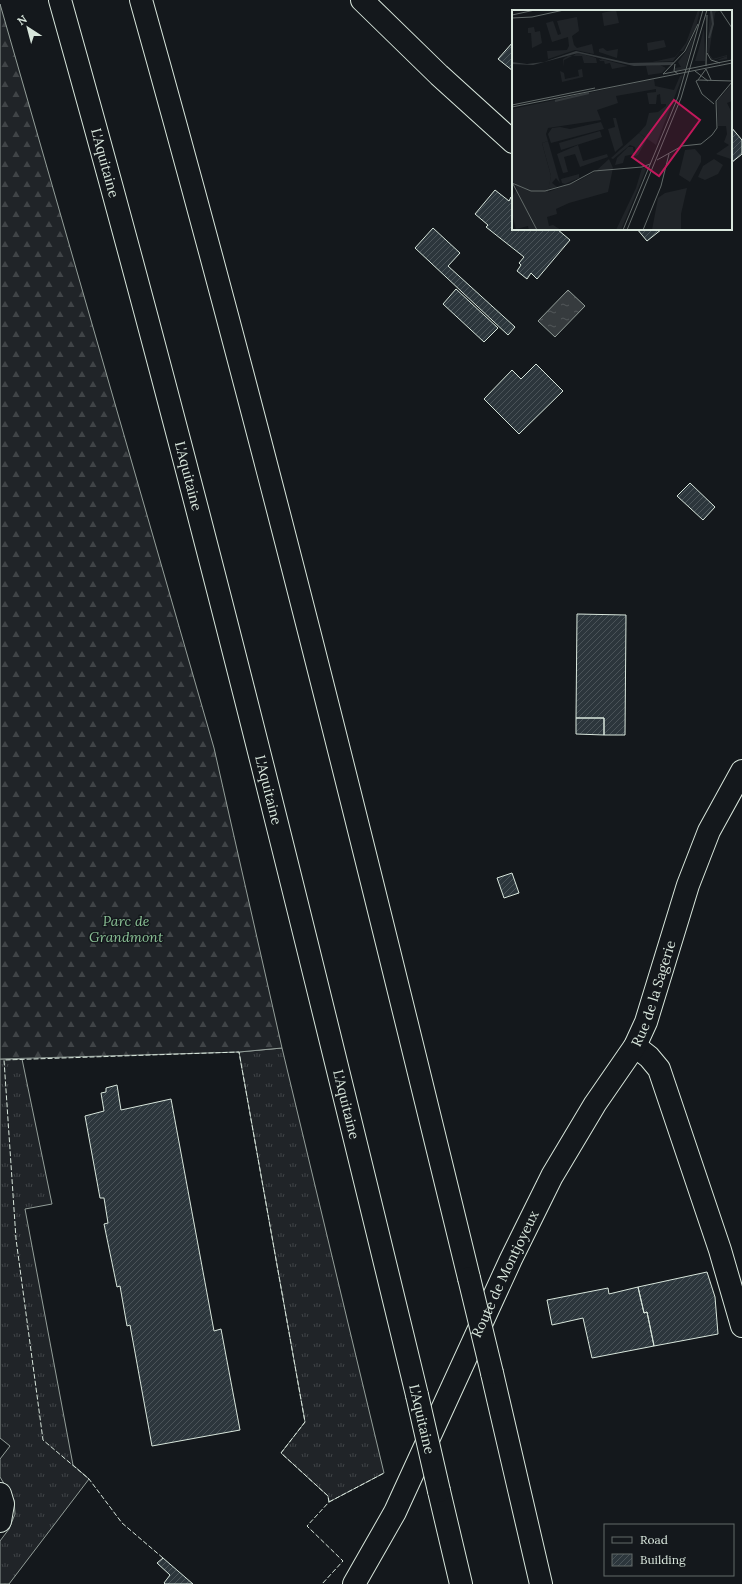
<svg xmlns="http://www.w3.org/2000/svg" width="742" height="1584" viewBox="0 0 742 1584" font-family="Lora,serif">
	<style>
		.grass { fill: url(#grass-tufts); stroke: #939e99 }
		.forest { fill: url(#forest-firs); stroke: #939e99 }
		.water { fill: url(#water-ripples); stroke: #939e99 }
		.building { fill: url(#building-hatch); stroke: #d8e6dc }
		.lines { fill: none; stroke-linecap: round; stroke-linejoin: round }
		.street-casing { stroke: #d8e6dc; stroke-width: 24 }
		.secondary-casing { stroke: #d8e6dc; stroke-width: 24 }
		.highway-casing { stroke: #d8e6dc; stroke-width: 24 }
		.street { stroke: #14181c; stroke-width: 22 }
		.secondary { stroke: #14181c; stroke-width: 22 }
		.highway { stroke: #14181c; stroke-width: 22 }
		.highway-bridge-casing { stroke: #d8e6dc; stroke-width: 24; stroke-linecap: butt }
		.highway-bridge { stroke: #14181c; stroke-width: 22 }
		.fence { stroke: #d8e6dc; stroke-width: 1; stroke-dasharray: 5 2; stroke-linecap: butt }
		.labels { text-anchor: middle; stroke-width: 3; stroke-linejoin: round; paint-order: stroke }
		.street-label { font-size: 14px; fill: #d8e6dc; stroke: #14181c }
		.park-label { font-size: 14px; font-style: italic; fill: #8ac095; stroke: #14181c }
		.inset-river { fill: none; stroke: #363b3e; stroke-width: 2 }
		.inset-road { fill: none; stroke: #626a69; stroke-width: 1 }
		.view { fill: #c2185b; fill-opacity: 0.15; stroke: #c2185b; stroke-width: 2 }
		.inset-edge { fill: none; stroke: #d8e6dc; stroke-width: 2 }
	</style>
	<defs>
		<pattern id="grass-tufts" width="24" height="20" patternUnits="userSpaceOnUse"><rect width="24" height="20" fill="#202428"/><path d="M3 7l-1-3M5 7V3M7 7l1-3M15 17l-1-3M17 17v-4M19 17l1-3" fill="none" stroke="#404447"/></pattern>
		<pattern id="forest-firs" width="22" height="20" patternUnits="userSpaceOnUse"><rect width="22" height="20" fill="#202428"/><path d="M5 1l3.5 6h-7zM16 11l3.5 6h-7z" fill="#404447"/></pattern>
		<pattern id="water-ripples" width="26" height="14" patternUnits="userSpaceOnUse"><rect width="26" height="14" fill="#363b3e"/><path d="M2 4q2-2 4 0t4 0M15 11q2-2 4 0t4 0" fill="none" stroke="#525759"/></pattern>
		<pattern id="building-hatch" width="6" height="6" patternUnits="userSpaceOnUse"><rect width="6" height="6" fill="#2c363c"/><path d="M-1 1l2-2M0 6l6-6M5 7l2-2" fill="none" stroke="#4a5358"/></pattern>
	</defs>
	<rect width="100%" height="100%" fill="#14181c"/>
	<path class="grass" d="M282 1048 384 1473 329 1502 328 1496 281 1453 305 1422 239 1052Z
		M0 1059H22L52 1204 25 1209 73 1465 89 1479 9 1584H0V1541L9 1529 15 1514 14 1500 0 1477V1459L10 1446 0 1438Z"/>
	<path class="forest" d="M0 4 214 748 282 1048 239 1052 0 1059Z"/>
	<path class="water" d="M568 290 585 306 555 337 538 321Z"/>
	<path class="building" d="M513 42V71L498 59Z
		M731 127 742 140V154L731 163Z
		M495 190 509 201 511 197 513 199V229H557L570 240 537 279 531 273 527 279 517 271 521 265 519 263 524 257 486 227 488 225 475 214Z
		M433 228 460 253 448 266 515 327 508 335 415 248Z
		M637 229H662L647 241Z
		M456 289 498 328 484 342 443 304Z
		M536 364 563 391 519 434 484 399 512 370 521 379Z
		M690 483 715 507 703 520 677 496Z
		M577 614 626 615 625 735H604V718H576Z
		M576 718H604V735L576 734Z
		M512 873 519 893 504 898 497 878Z
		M117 1085 121 1110 171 1099 214 1331 221 1329 240 1430 152 1446 130 1325 127 1326 120 1286 117 1287 104 1224 108 1223 104 1198H100L85 1116 104 1111 101 1093 106 1092V1088Z
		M707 1272 715 1297 718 1334 654 1346 647 1312 644 1313 638 1287Z
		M638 1287 644 1313 647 1312 654 1346 592 1358 583 1318 552 1325 547 1300 608 1288 609 1294Z
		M163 1558 193 1584H165L164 1583 170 1575 157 1563Z"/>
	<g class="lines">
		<g class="street-casing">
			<path id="street" d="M362 0 439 75 513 142
				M0 1494 3 1504 0 1521"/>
		</g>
		<g class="secondary-casing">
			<g id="secondary">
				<path d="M635 1046 649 1057 659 1069 720 1250 742 1326"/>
				<path id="s1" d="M354 1584 395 1512 511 1259 552 1176 595 1104 635 1046 646 1022 688 885 709 831 742 771"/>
			</g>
		</g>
		<g class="highway-casing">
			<g id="highway">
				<path id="s2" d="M60 0C190 462 304 928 417 1395"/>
				<path d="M141 0C260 424 365 850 469 1278"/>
				<path d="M492 1373 541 1584"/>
				<path d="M439 1491 461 1584"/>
			</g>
		</g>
		<use href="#street" class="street"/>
		<use href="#secondary" class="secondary"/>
		<use href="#highway" class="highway"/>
		<g class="highway-bridge-casing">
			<path id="highway-bridge" d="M469 1278 492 1373
				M417 1395 439 1491"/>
		</g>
		<use href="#highway-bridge" class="highway-bridge"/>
		<path class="fence" d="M329 1502 384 1473
			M163 1558 122 1523 89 1479 43 1440 16 1239 4 1060 239 1052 305 1422 281 1453 328 1496 329 1502 307 1526 343 1561 322 1584"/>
	</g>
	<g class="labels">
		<g class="street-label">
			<text dy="5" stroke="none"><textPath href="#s2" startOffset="169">L'Aquitaine</textPath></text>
			<text dy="5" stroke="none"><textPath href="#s2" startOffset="493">L'Aquitaine</textPath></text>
			<text dy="5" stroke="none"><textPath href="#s2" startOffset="817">L'Aquitaine</textPath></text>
			<text dy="5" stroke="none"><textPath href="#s1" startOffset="664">Rue de la Sagerie</textPath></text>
			<text dy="5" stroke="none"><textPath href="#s2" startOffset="1141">L'Aquitaine</textPath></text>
			<text dy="5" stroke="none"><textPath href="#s1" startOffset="345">Route de Montjoyeux</textPath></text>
			<text transform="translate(422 1419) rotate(77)" y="5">L'Aquitaine</text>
		</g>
		<g class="park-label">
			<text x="126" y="926">Parc de<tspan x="126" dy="16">Grandmont</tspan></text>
		</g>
	</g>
	<g transform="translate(512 10)">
		<rect width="220" height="220" fill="#14181c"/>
		<path d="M186 0H188L184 17 171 41H168L161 51 140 52 163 47 174 33ZM198 0H205L208 6 205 1 203 3 197 44 201 49 215 45V49L203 51 215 46 200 50 195 42ZM192 18 193 51H183L187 38ZM184 20 173 59 163 61V58L169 57 166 52 175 40ZM152 30 154 37 136 41 135 33ZM65 43 57 45 60 46 52 50V57L51 49 56 46 63 43H67L84 48 85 53H72L70 46H61ZM87 49 89 50 90 49 116 56 100 59 98 53 93 54 92 51H88ZM148 55 154 58 150 63 136 65 134 56ZM70 59 71 67 50 72 48 61 52 63 53 69 67 66 66 60ZM101 108H104L111 135 103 142 96 119 103 117ZM89 112 92 119 39 133 36 124 40 118 48 117 58 119ZM88 121 90 127 49 140 47 133ZM127 123 135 129 126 145 118 148 124 142 123 137 118 135 101 149 99 148ZM36 131 48 173 44 168 40 173 45 177 36 179 39 166 30 133ZM66 135 71 151 95 144 96 147 68 157 63 144 52 147 56 162 51 163 45 144ZM116 137H121L122 144 113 146 111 153 103 155 105 148ZM135 157 109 220H104L124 178 130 158ZM67 164V168L53 174 50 173 49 169Z" fill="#202428"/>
		<path d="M171 65 144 135 127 123 134 115 137 103 146 102 154 96V94H149L148 84 145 85 144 94H137L135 83 144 82V79L104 86 106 93 85 100 89 110 36 118 34 124 36 131 30 133 39 166 36 182 68 170 84 161 97 149 101 158 96 182 57 193 44 199 45 204 35 207 37 216 41 215 49 220H17L16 216 4 219 0 204V187L5 179 0 169V99L142 69 143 76 162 80 168 66ZM220 74V91L215 93 220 103 219 149 204 144 217 135 212 132 215 124 214 116H206L205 91ZM183 139 189 146V152L178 172 167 165 173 140ZM202 149 211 155 206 164 193 170 186 167 191 156ZM175 178 169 204V220H140L146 188 153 183Z" fill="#202428"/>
		<path d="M104 0 107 13 92 16 90 3ZM65 7 67 21 60 26 62 35 65 38 80 34 82 44 63 40 36 49 35 41 55 40 57 36 56 27 40 32 34 13 41 11 46 25 49 24 45 11ZM22 17 23 22 28 21 30 33 20 38 19 23H16V18ZM91 38 95 41 106 39 105 48 87 42V39Z" fill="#202428"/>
		<path d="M64 41 117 53 162 52 160 55 122 56 66 43 21 55 0 54V52L15 54 32 52Z" fill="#363b3e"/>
		<path class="inset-river" d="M197 28 201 14 199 1M43 91 77 83"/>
		<path class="inset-road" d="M208 0 220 18M0 5 23 0M0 8 20 7 52 0M195 43 199 50 208 53M163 54 162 61 166 64M194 56 195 5M194 59 199 70M183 61 196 71M151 64 220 50M151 64 173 41 186 14M186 70 220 71M186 70 184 71 190 84 202 94M186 70 194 59M204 91 220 72M0 95 83 78M0 97 220 53M145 150 170 136 189 134 200 125 205 118 204 91M0 173 19 181H33L58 174 82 161 130 157 138 154M1 174 25 220M111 220 166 87 191 0M115 220 169 88 195 0M131 220 149 176 157 144"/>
		<path class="view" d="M162 90 188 110 147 166 120 147Z"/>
		<rect width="220" height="220" class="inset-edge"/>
	</g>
	<rect x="604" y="1524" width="130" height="52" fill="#14181c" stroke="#626a69"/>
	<rect x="612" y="1537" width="20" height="6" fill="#14181c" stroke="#626a69"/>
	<text x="640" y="1544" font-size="12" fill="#d8e6dc">Road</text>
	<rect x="612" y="1554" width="20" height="12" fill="url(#building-hatch)" stroke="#626a69"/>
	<text x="640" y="1564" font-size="12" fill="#d8e6dc">Building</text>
	<g transform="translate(28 28) rotate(324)" stroke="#14181c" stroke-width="3" paint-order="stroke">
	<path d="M0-3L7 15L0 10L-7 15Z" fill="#d8e6dc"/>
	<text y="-6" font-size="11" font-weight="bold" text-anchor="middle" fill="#d8e6dc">N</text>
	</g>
</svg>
